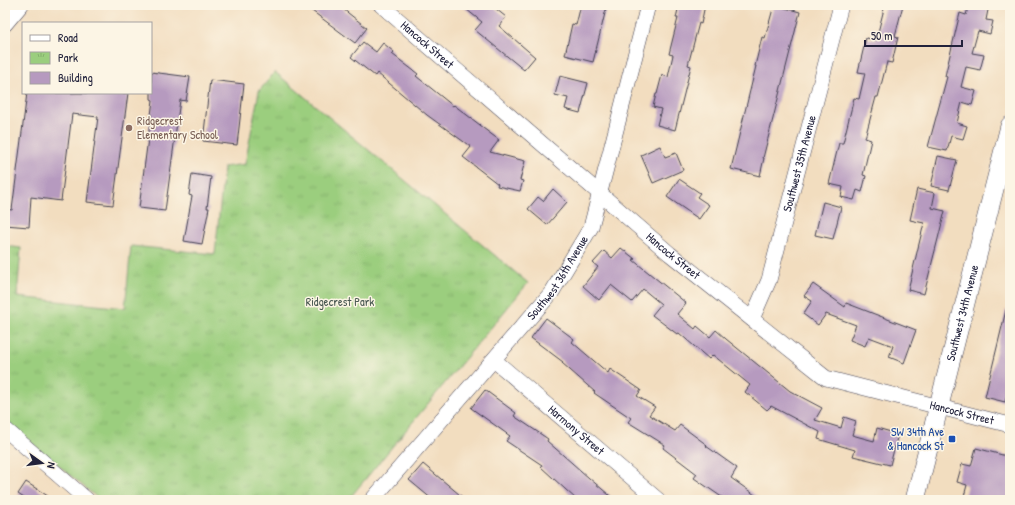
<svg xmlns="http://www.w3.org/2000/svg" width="1015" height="505" viewBox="0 0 1015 505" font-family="'Patrick Hand',sans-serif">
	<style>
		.park { fill: url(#park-tufts); stroke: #5e785c }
		.building { fill: #b69abf }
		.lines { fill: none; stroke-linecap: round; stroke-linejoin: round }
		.minor-casing { stroke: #413e4f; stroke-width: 16 }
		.major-casing { stroke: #413e4f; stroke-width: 20 }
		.minor { stroke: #fff; stroke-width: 15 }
		.major { stroke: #fff; stroke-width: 19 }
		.education-dot { fill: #8d6e63; stroke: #fcf5e5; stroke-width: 1.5 }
		.transit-dot { fill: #1a4fb4; stroke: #fcf5e5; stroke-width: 1.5 }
		.labels { text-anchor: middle; stroke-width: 3; stroke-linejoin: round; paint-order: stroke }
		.street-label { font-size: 12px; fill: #22223b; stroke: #fcf5e5 }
		.education-label { font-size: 12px; fill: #785e54; stroke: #fcf5e5; text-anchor: start }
		.park-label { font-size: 12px; fill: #46564f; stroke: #fcf5e5 }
		.transit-label { font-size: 12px; fill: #164399; stroke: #fcf5e5; text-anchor: end }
	</style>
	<defs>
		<pattern id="park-tufts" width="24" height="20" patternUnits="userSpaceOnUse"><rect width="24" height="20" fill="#9bce7e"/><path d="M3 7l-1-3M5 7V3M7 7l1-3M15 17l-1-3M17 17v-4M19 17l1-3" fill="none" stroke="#85b16e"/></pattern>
	</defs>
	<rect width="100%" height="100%" fill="#fcf5e5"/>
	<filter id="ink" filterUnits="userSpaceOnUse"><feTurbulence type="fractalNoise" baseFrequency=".025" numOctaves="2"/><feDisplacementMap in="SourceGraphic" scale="8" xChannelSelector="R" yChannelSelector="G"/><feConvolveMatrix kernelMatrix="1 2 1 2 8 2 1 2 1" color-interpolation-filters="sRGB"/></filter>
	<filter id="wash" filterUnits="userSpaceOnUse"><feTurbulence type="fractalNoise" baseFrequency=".012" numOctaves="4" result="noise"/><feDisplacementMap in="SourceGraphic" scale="16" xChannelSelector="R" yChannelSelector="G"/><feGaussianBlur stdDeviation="0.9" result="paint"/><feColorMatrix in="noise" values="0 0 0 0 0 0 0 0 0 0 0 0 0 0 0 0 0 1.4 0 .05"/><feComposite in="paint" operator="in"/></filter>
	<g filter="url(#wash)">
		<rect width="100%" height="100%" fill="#f2ddbf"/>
		<path class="park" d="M275 72 528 283 348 500H100L5 421V246L21 248 17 297 125 308 131 246 215 254 224 167 245 164 259 91Z"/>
		<g id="blocks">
			<path class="building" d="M304 5H338L367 28 355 43Z
				M461 5H491L506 17 499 26 535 57 524 70 475 30 482 22Z
				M581 5H607L593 62 565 55 572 24 576 25Z
				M679 5H705L701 24 699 23 688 65 691 66 675 130 657 125 661 109 653 107 656 94H657L662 75 668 77 673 55 669 54 678 18H676Z
				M774 5 800 12 763 158H764L760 176 731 169 756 66H755L762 37 765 38Z
				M885 5H903L895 36 898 37 892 63 887 62 878 97H876L865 138 871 140 863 175 866 176 862 192 857 190 854 200 841 197 843 187 829 184 839 143H843L854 98 859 99 865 73 858 72 866 38 876 40Z
				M969 5H989L986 20 993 21 990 34 978 31 972 53 984 55 980 70 966 67 961 87 976 91 972 105 962 102 957 123 967 126 963 139 951 136 947 151 928 147 947 77 945 76 960 13 966 15Z
				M363 42 376 52 383 43 394 52 392 54 418 74 416 76 453 106 454 105 480 125H479L499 140 490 152 525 161 520 180 523 181 520 191 497 186 498 184 463 157 471 147 427 115 377 73 375 76 351 57Z
				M151 72 190 77 186 101 180 100 165 211 139 208 153 100 151 99Z
				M560 76 588 83 580 113 565 109 568 98 555 95Z
				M210 80 244 84 237 145 203 141Z
				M27 93H128L113 205 87 202 98 117 72 114 61 201 31 197 29 227 5 225V209L12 210Z
				M660 146 665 157 676 153 683 170 653 183 641 155Z
				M938 156 957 160 949 190 931 186Z
				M192 174 211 177 207 208H209L202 244 184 241 192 196 189 195Z
				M679 179 700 193 697 197 709 205 699 219 667 197Z
				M553 189 567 202 547 225 528 209 538 197 543 201Z
				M917 189 935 193 932 208 945 211 924 294 908 290 924 223 910 220Z
				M823 202 841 207 833 239 815 235Z
				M621 248 635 259 633 260 686 303 677 314 695 329 697 326 710 337 716 330 726 339 790 391 822 408 815 420 841 428 844 417 856 421 852 435 874 441 877 428 898 434 890 465 853 456 855 450 818 439 820 432 771 406 767 410 745 392 750 385 713 355 709 359 679 333 677 334 652 315 661 304 643 289 632 302 611 285 599 300 583 286 598 267 593 263 604 251 612 258Z
				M813 284 845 307 846 303 916 330 904 363 889 357 893 346 869 337 865 346 850 340 856 325 826 314 818 325 803 314 812 301 804 296Z
				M1006 310 1010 311V383L1005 402 985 397Z
				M546 318 574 339 572 342 608 373 610 369 641 390 637 396 655 407 649 415 675 431 680 425 707 445 706 446 737 468 731 478 762 500H726L694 478 697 474 663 448 665 445 628 422 631 418 594 393 595 392 562 363 563 362 531 338Z
				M485 390 516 413 514 416 548 439 547 441 589 478 615 500H577L541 467 542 465 506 441 510 436 471 408Z
				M976 448 1010 457V500H963L967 485 957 482 962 464 971 466Z
				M423 464 466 500H433L409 480Z
				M26 482 54 500H27L18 494Z"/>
		</g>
	</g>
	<g filter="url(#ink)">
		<use href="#blocks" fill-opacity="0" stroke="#413e4f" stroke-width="1"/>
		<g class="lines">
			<g class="minor-casing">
				<g id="minor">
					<path id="s1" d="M381 5 670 254 826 378 1010 425"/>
					<path d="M5 24 21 5"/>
					<path id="s2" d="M752 319 769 280 841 5"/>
					<path id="s3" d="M494 360 658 500"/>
					<path d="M5 429 87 500"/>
					<path id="s4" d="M372 500 552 292 591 227 648 5"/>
				</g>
			</g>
			<g class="major-casing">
				<g id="major">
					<path id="s5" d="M915 500 1010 126"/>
				</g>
			</g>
			<use href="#minor" class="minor"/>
			<use href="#major" class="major"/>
		</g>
	</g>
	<circle class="education-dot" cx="129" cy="128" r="4"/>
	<rect class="transit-dot" x="948" y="435" width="8" height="8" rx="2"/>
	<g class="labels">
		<g class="street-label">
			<text dy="4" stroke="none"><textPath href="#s1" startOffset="61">Hancock Street</textPath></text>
			<text dy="4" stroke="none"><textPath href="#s2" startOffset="163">Southwest 35th Avenue</textPath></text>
			<text dy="4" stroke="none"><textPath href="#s1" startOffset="385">Hancock Street</textPath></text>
			<text dy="4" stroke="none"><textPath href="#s4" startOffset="290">Southwest 36th Avenue</textPath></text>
			<text dy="4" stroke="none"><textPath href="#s5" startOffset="193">Southwest 34th Avenue</textPath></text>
			<text dy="4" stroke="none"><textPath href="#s1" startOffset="721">Hancock Street</textPath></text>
			<text dy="4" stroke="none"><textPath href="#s3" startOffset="108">Harmony Street</textPath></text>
		</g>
		<g class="education-label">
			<text x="137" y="125">Ridgecrest<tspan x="137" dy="14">Elementary School</tspan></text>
		</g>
		<g class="park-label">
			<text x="340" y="306">Ridgecrest Park</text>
		</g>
		<g class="transit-label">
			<text x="944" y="436">SW 34th Ave<tspan x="944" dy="14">&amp; Hancock St</tspan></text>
		</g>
	</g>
	<rect width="1015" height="505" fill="none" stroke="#fcf5e5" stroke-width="20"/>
	<rect x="22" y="22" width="130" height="72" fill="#fcf5e5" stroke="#a5a1a1"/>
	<rect x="30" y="35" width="20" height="6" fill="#ffffff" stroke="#a5a1a1"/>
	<text x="58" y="42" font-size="12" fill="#22223b">Road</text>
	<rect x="30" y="52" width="20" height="12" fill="url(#park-tufts)" stroke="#a5a1a1"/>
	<text x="58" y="62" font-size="12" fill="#22223b">Park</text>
	<rect x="30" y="72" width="20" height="12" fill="#b69abf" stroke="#a5a1a1"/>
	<text x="58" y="82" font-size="12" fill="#22223b">Building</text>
	<g transform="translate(42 463) rotate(104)" stroke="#fcf5e5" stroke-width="3" paint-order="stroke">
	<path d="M0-3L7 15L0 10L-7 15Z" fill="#22223b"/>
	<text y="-6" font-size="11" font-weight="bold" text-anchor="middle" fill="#22223b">N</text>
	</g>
	<path d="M865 40v6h97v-6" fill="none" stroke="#22223b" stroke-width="2"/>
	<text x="871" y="40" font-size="12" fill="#22223b" stroke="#fcf5e5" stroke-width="3" paint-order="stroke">50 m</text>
</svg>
